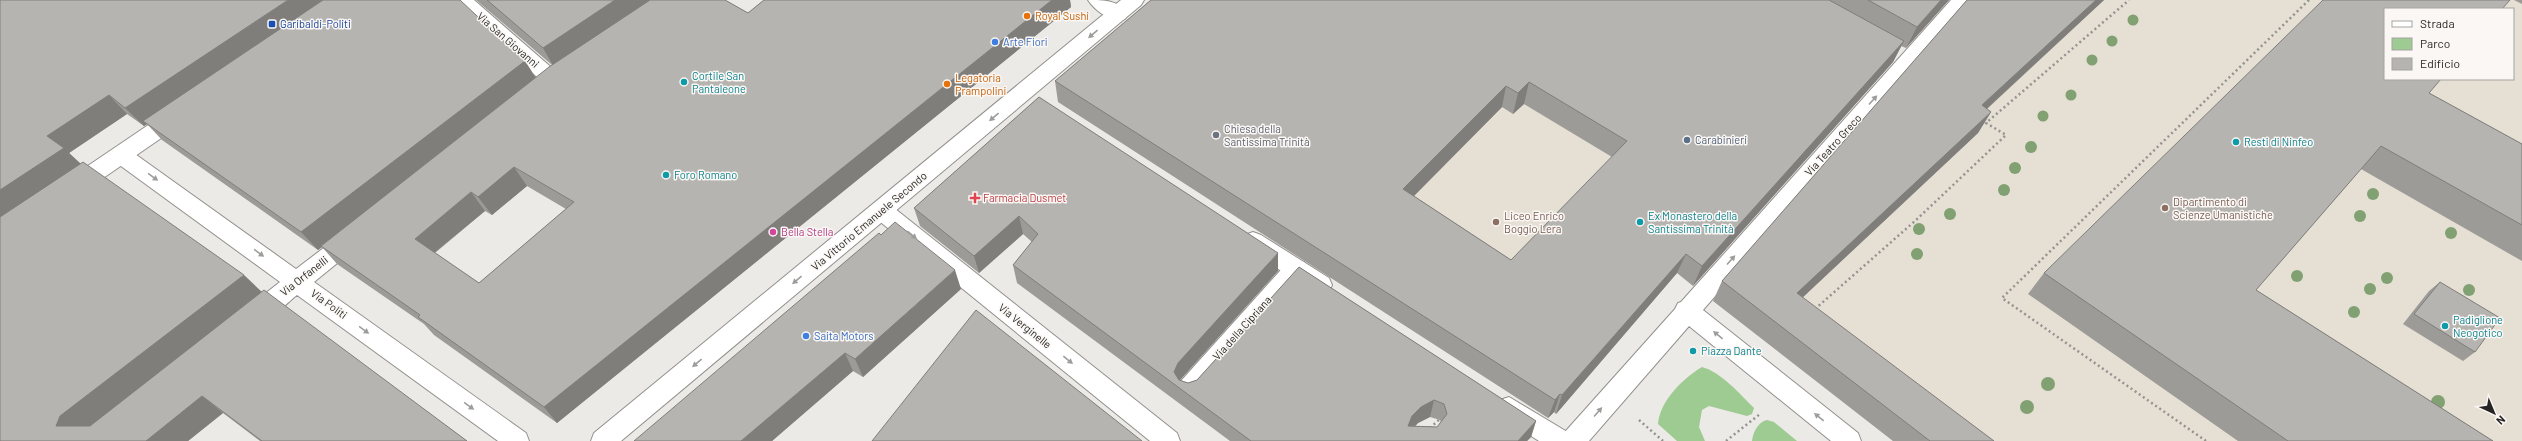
<svg xmlns="http://www.w3.org/2000/svg" width="2522" height="441" viewBox="0 0 2522 441" font-family="Barlow,sans-serif">
	<style>
		.built { fill: #e5dfd4; fill-rule: evenodd }
		.green { fill: #9dcb91 }
		.lines { fill: none; stroke-linecap: round; stroke-linejoin: round }
		.minor-casing { stroke: #92908d; stroke-width: 2 }
		.secondary-casing { stroke: #92908d; stroke-width: 2 }
		.path { stroke: #949390; stroke-width: 2.5; stroke-dasharray: 2 3; stroke-linecap: butt }
		.minor { fill: #fff; fill-rule: evenodd }
		.secondary { fill: #fff; fill-rule: evenodd }
		.tree { fill: #81a173 }
		.wall { fill: #9d9b97; fill-rule: evenodd }
		.shaded-wall { fill: #7f7e7b }
		.building { fill: #b6b4b0; stroke: #7f7e7b; fill-rule: evenodd }
		.oneway { fill: #9d9d9c }
		.food-dot { fill: #e8710a; stroke: #faf7f4; stroke-width: 1.5 }
		.transit-dot { fill: #1a4fb4; stroke: #faf7f4; stroke-width: 1.5 }
		.shop-dot { fill: #3f7fe0; stroke: #faf7f4; stroke-width: 1.5 }
		.culture-dot { fill: #0f9aa8; stroke: #faf7f4; stroke-width: 1.5 }
		.worship-dot { fill: #6b7280; stroke: #faf7f4; stroke-width: 1.5 }
		.service-dot { fill: #5c6f8a; stroke: #faf7f4; stroke-width: 1.5 }
		.health-dot { fill: #e0444e; stroke: #faf7f4; stroke-width: 1.5 }
		.education-dot { fill: #8d6e63; stroke: #faf7f4; stroke-width: 1.5 }
		.hotel-dot { fill: #d1479c; stroke: #faf7f4; stroke-width: 1.5 }
		.labels { text-anchor: middle; stroke-width: 3; stroke-linejoin: round; paint-order: stroke }
		.food-label { font-size: 11px; fill: #c56008; stroke: #faf7f4; text-anchor: start }
		.transit-label { font-size: 11px; fill: #164399; stroke: #faf7f4; text-anchor: start }
		.street-label { font-size: 11px; fill: #262524; stroke: #faf7f4 }
		.shop-label { font-size: 11px; fill: #366cbe; stroke: #faf7f4; text-anchor: start }
		.culture-label { font-size: 11px; fill: #0d838f; stroke: #faf7f4; text-anchor: start }
		.worship-label { font-size: 11px; fill: #5b616d; stroke: #faf7f4; text-anchor: start }
		.service-label { font-size: 11px; fill: #4e5e75; stroke: #faf7f4; text-anchor: start }
		.health-label { font-size: 11px; fill: #be3a42; stroke: #faf7f4; text-anchor: start }
		.education-label { font-size: 11px; fill: #785e54; stroke: #faf7f4; text-anchor: start }
		.hotel-label { font-size: 11px; fill: #b23c85; stroke: #faf7f4; text-anchor: start }
	</style>
	<rect width="100%" height="100%" fill="#eceae6"/>
	<path class="built" d="M1178 0H1373L1620 162 1600 362 1556 414 1495 373Z
		M1992 0H2522V441H1893L1721 307ZM2385 9H2513V79H2385Z"/>
	<path class="green" d="M1702 367C1721 372 1740 394 1754 408L1752 414 1747 416 1709 406 1702 410 1699 427 1705 441H1677L1658 424C1660 401 1682 379 1702 367Z
		M1767 420 1774 422 1797 441H1752C1753 432 1758 422 1767 420Z"/>
	<g class="lines">
		<g class="minor-casing">
			<path id="minor" d="M452 0H474L560 75 563 80 560 85 553 87 546 85Z
				M1088 0C1104 0 1119 0 1128 14L1125 19C1112 23 1095 11 1088 0Z
				M1951 0H1972L1703 310 1858 433 1861 441H1831L1689 326 1589 441H1561L1564 433 1675 309 1678 303 1681 302Z
				M121 147 128 149 296 269 346 231 354 228 362 231 365 237 362 243 314 282 526 433 529 441H498L297 295C283 306 263 330 244 324L240 317 244 310 280 282 114 161 110 155 114 149Z
				M881 201 889 204 1177 433 1180 441H1150L873 216 870 210 873 204Z
				M1296 260 1304 262 1307 269 1304 276 1197 395 1189 398 1181 395 1177 388 1181 381 1288 262Z"/>
		</g>
		<g class="secondary-casing">
			<path id="secondary" d="M1121 0H1144L1141 5 621 441H591L594 433Z
				M179 107 186 109 189 115 186 121 80 194 72 196 64 194 61 188 64 182 172 109Z
				M1253 232 1261 235 1329 278 1332 285 1329 292 1321 294 1313 292 1245 247 1242 241 1245 235Z
				M1509 397 1569 433 1572 441H1539L1500 416 1497 408 1500 400Z"/>
		</g>
		<path class="path" d="M1815 309 1915 221 2006 135 1986 123 2129 0
			M1639 420 1663 441
			M1430 428 1441 418
			M1726 441 1760 414
			M2206 441 2002 298 2309 0"/>
		<use href="#minor" class="minor"/>
		<use href="#secondary" class="secondary"/>
	</g>
	<g class="tree">
		<circle cx="2133" cy="20" r="5.5"/>
		<circle cx="2112" cy="41" r="5.5"/>
		<circle cx="2092" cy="60" r="5.5"/>
		<circle cx="2071" cy="95" r="5.5"/>
		<circle cx="2043" cy="116" r="5.5"/>
		<circle cx="2031" cy="147" r="6"/>
		<circle cx="2015" cy="168" r="6"/>
		<circle cx="2004" cy="190" r="6"/>
		<circle cx="2373" cy="194" r="6"/>
		<circle cx="1950" cy="214" r="6"/>
		<circle cx="2360" cy="216" r="6"/>
		<circle cx="1919" cy="229" r="6"/>
		<circle cx="2451" cy="233" r="6"/>
		<circle cx="1917" cy="254" r="6"/>
		<circle cx="2297" cy="276" r="6"/>
		<circle cx="2387" cy="278" r="6"/>
		<circle cx="2370" cy="289" r="6"/>
		<circle cx="2469" cy="290" r="6"/>
		<circle cx="2354" cy="312" r="6"/>
		<circle cx="2048" cy="384" r="7"/>
		<circle cx="2438" cy="402" r="7"/>
		<circle cx="2027" cy="407" r="7"/>
	</g>
	<path class="wall" d="M0 0 525 61 536 78 552 65 476 0H725L748 13 764 0H1070L1071 7 557 423 434 335 424 324 337 264 322 247 318 250 162 140 147 124 144 126 127 114 69 153 80 163 262 292 467 441H260L223 413 188 441H0ZM527 186 566 209 479 283 435 253 485 211 492 215Z
		M1151 0H1949L1906 48 1901 46 1893 62 1693 286 1677 273 1556 414 1554 412 1548 418 1058 102 1055 81ZM1524 104 1612 157 1511 260 1414 196 1502 107 1513 114Z
		M1967 0H2104L1987 109 1991 112 1978 133 1802 298 1994 441H1893L1713 301 1722 281Z
		M2514 0H2522V4Z
		M2429 93 2522 144V261L2361 169 2256 290 2493 441H2238L2028 294 2044 273Z
		M1039 97 1278 271 1180 380 1188 383 1197 380 1299 267 1536 421 1531 437 1527 441H1230L1017 283 1013 265 1032 242 1023 234 979 273 920 226 914 208ZM1430 417 1440 420 1441 422 1437 427 1415 426 1418 423Z
		M2440 282 2475 352 2463 361 2403 324 2429 291Z
		M961 289 863 377 853 371 772 441H634Z"/>
	<path class="shaded-wall" d="M288 0H332L143 121 147 124 144 126 125 108Z
		M615 0H654L554 67 543 48Z
		M1052 0H1070L1071 7 557 423 544 407Z
		M1941 0H1949L1906 48 1917 27Z
		M2096 0H2104L1968 126 1982 105Z
		M1904 41 1893 62 1693 286 1702 266Z
		M525 61 537 80 321 246 322 247 318 250 301 232Z
		M1529 82 1524 104 1513 114 1518 93Z
		M1506 86 1502 107 1400 210 1403 189Z
		M109 95 127 114 69 153 84 167 0 223V190L47 136Z
		M1991 112 1978 133 1786 313 1797 293Z
		M514 167 527 186 492 215 478 197Z
		M471 192 485 211 429 257 415 239Z
		M1019 216 1023 234 979 273 974 256Z
		M1278 253V271L1180 380 1177 386 1174 372 1178 363Z
		M1686 254 1677 273 1556 414 1562 395Z
		M955 270 961 289 863 377 855 359Z
		M244 275 263 293 83 432 56 426 60 416Z
		M845 353 853 371 772 441H741Z
		M1560 394 1554 412 1548 418 1555 400Z
		M202 396 223 413 188 441H146Z
		M1434 400 1430 417 1418 423 1409 432 1408 426 1412 416 1421 407Z
		M1536 421 1531 437 1527 441H1518Z"/>
	<path class="building" d="M0 0H288L125 108 109 95 47 136 64 148 0 190Z
		M323 0H460L525 61 301 232 143 121Z
		M487 0H615L543 48Z
		M650 0H725L748 13 764 0H1052L544 407 418 317 420 315 321 246 549 67ZM514 167 574 202 479 283 415 239 471 192 478 197Z
		M1151 0H1829L1904 41 1702 266 1686 254 1562 395 1560 394 1555 400 1055 81ZM1529 82 1627 141 1511 260 1403 189 1506 86 1518 93Z
		M1868 0H1941L1917 27Z
		M1967 0H2096L1982 105 1991 112 1797 293 1994 441H1930L1722 281Z
		M2323 0H2510L2502 9H2385V79H2441L2429 93 2522 144V225L2381 146 2256 290 2493 441H2288L2044 273Z
		M1039 97 1278 253 1178 363 1174 372 1179 380 1188 383 1197 380 1299 267 1536 421 1518 441H1251L1013 265 1038 234 1019 216 974 256 914 208ZM1434 400 1444 404 1447 414 1437 427 1408 426 1412 416 1421 407Z
		M83 162 244 275 60 416 56 426H90L264 290 467 441H262L202 396 146 441H0V217Z
		M895 222 955 270 855 359 845 353 741 441H634L879 233 881 235Z
		M2440 282 2500 318 2475 352 2414 314Z
		M976 310 1142 441H872Z"/>
	<defs><path id="oneway-solid" d="M-6-.8H1V-3.2L6.5 0L1 3.2V.8H-6Z"/></defs>
	<g class="oneway">
		<use href="#oneway-solid" transform="translate(1093 34) rotate(140)"/>
		<use href="#oneway-solid" transform="translate(1873 100) rotate(-48)"/>
		<use href="#oneway-solid" transform="translate(994 117) rotate(140)"/>
		<use href="#oneway-solid" transform="translate(153 177) rotate(36)"/>
		<use href="#oneway-solid" transform="translate(912 235) rotate(39)"/>
		<use href="#oneway-solid" transform="translate(259 253) rotate(36)"/>
		<use href="#oneway-solid" transform="translate(1731 260) rotate(-48)"/>
		<use href="#oneway-solid" transform="translate(797 280) rotate(140)"/>
		<use href="#oneway-solid" transform="translate(364 330) rotate(36)"/>
		<use href="#oneway-solid" transform="translate(1718 335) rotate(-141)"/>
		<use href="#oneway-solid" transform="translate(1068 360) rotate(39)"/>
		<use href="#oneway-solid" transform="translate(697 363) rotate(140)"/>
		<use href="#oneway-solid" transform="translate(469 406) rotate(36)"/>
		<use href="#oneway-solid" transform="translate(1598 412) rotate(-49)"/>
		<use href="#oneway-solid" transform="translate(1819 417) rotate(-141)"/>
	</g>
	<g class="food-dot">
		<circle cx="1027" cy="16" r="4"/>
		<circle cx="947" cy="84" r="4"/>
	</g>
	<rect class="transit-dot" x="268" y="20" width="8" height="8" rx="2"/>
	<g class="shop-dot">
		<circle cx="995" cy="42" r="4"/>
		<circle cx="806" cy="336" r="4"/>
	</g>
	<g class="culture-dot">
		<circle cx="684" cy="82" r="4"/>
		<circle cx="2236" cy="142" r="4"/>
		<circle cx="666" cy="175" r="4"/>
		<circle cx="1640" cy="222" r="4"/>
		<circle cx="2445" cy="326" r="4"/>
		<circle cx="1693" cy="351" r="4"/>
	</g>
	<circle class="worship-dot" cx="1216" cy="135" r="4"/>
	<circle class="service-dot" cx="1687" cy="140" r="4"/>
	<path class="health-dot" d="M973 192h4v4h4v4h-4v4h-4v-4h-4v-4h4z"/>
	<g class="education-dot">
		<circle cx="2165" cy="208" r="4"/>
		<circle cx="1496" cy="222" r="4"/>
	</g>
	<circle class="hotel-dot" cx="773" cy="232" r="4"/>
	<g class="labels">
		<g class="food-label">
			<text x="1035" y="20">Royal Sushi</text>
			<text x="955" y="82">Legatoria<tspan x="955" dy="13">Prampolini</tspan></text>
		</g>
		<g class="transit-label">
			<text x="280" y="28">Garibaldi-Politi</text>
		</g>
		<g class="street-label">
			<text transform="translate(508 40) rotate(41)" y="4">Via San Giovanni</text>
			<text transform="translate(1833 145) rotate(-48)" y="4">Via Teatro Greco</text>
			<text transform="translate(869 221) rotate(-40)" y="4">Via Vittorio Emanuele Secondo</text>
			<text transform="translate(304 276) rotate(-38)" y="4">Via Orfanelli</text>
			<text transform="translate(329 304) rotate(36)" y="4">Via Politi</text>
			<text transform="translate(1025 326) rotate(39)" y="4">Via Verginelle</text>
			<text transform="translate(1242 328) rotate(-48)" y="4">Via della Cipriana</text>
		</g>
		<g class="shop-label">
			<text x="1003" y="46">Arte Fiori</text>
			<text x="814" y="340">Saita Motors</text>
		</g>
		<g class="culture-label">
			<text x="692" y="80">Cortile San<tspan x="692" dy="13">Pantaleone</tspan></text>
			<text x="2244" y="146">Resti di Ninfeo</text>
			<text x="674" y="179">Foro Romano</text>
			<text x="1648" y="220">Ex Monastero della<tspan x="1648" dy="13">Santissima Trinità</tspan></text>
			<text x="2453" y="324">Padiglione<tspan x="2453" dy="13">Neogotico</tspan></text>
			<text x="1701" y="355">Piazza Dante</text>
		</g>
		<g class="worship-label">
			<text x="1224" y="133">Chiesa della<tspan x="1224" dy="13">Santissima Trinità</tspan></text>
		</g>
		<g class="service-label">
			<text x="1695" y="144">Carabinieri</text>
		</g>
		<g class="health-label">
			<text x="983" y="202">Farmacia Dusmet</text>
		</g>
		<g class="education-label">
			<text x="2173" y="206">Dipartimento di<tspan x="2173" dy="13">Scienze Umanistiche</tspan></text>
			<text x="1504" y="220">Liceo Enrico<tspan x="1504" dy="13">Boggio Lera</tspan></text>
		</g>
		<g class="hotel-label">
			<text x="781" y="236">Bella Stella</text>
		</g>
	</g>
	<rect x="2384" y="8" width="130" height="72" fill="#faf7f4" stroke="#a5a3a1"/>
	<rect x="2392" y="21" width="20" height="6" fill="#ffffff" stroke="#a5a3a1"/>
	<text x="2420" y="28" font-size="12" fill="#262524">Strada</text>
	<rect x="2392" y="38" width="20" height="12" fill="#9dcb91" stroke="#a5a3a1"/>
	<text x="2420" y="48" font-size="12" fill="#262524">Parco</text>
	<rect x="2392" y="58" width="20" height="12" fill="#b6b4b0" stroke="#a5a3a1"/>
	<text x="2420" y="68" font-size="12" fill="#262524">Edificio</text>
	<g transform="translate(2494 413) rotate(136)" stroke="#faf7f4" stroke-width="3" paint-order="stroke">
	<path d="M0-3L7 15L0 10L-7 15Z" fill="#262524"/>
	<text y="-6" font-size="11" font-weight="bold" text-anchor="middle" fill="#262524">N</text>
	</g>
</svg>
